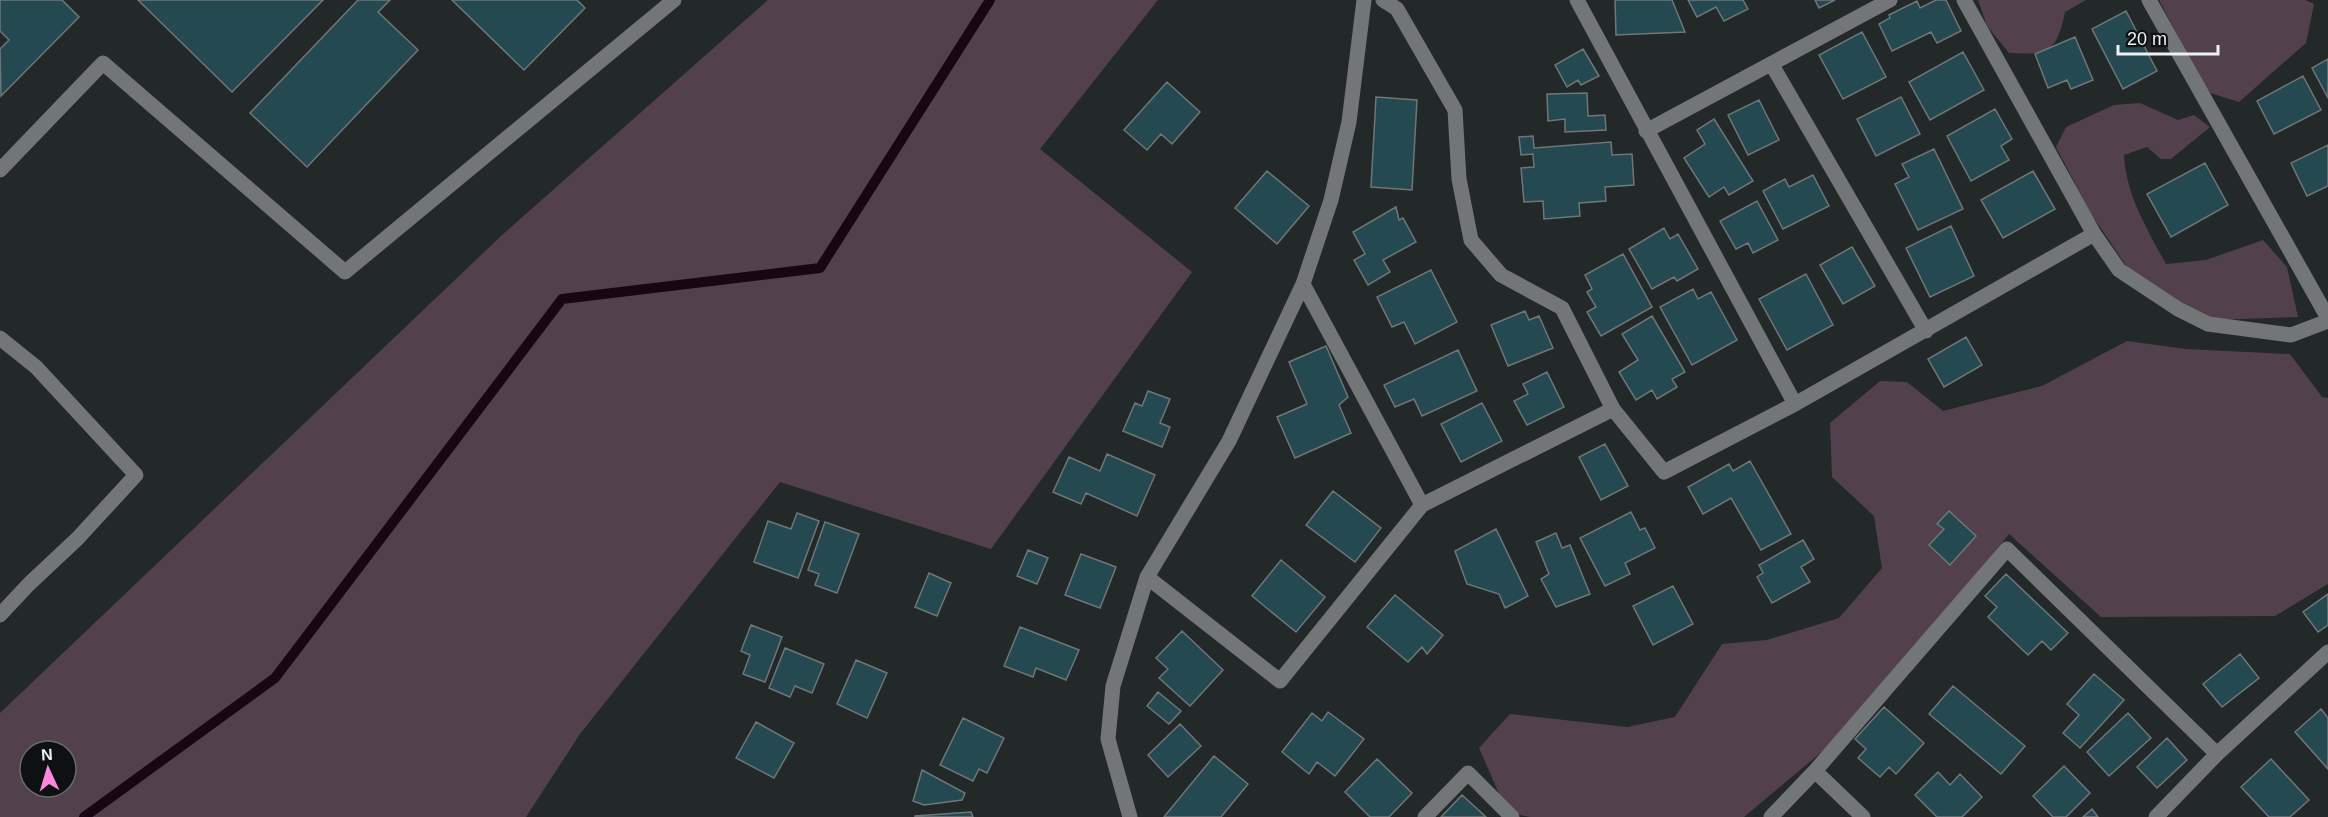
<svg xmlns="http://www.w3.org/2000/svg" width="2328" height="817" viewBox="0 0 2328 817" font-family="Arial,sans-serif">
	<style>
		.green { fill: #52414d; fill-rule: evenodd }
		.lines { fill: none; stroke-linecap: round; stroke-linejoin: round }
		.stream { stroke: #180614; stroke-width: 10 }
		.building { fill: #254950; stroke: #707678; stroke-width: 1.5 }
		.minor { stroke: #737677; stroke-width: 15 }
	</style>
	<rect width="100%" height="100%" fill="#232829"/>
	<path class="green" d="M768 0H1158L1040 149 1192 272 991 549 780 482 580 734 526 817H0V713L501 236ZM30 751H66V787H30Z
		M1978 0H2086L2065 12C2057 52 2048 55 2009 53L1987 26Z
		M2159 0H2305L2314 4 2306 43 2239 102 2207 92Z
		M2140 103 2178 120 2194 115 2210 127 2171 159H2161L2147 147 2124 155C2126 195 2147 229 2166 264L2206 260 2263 240 2287 267 2298 317 2215 320 2143 291 2090 212 2056 147 2066 127 2114 105Z
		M2127 341 2186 349 2290 354 2322 397 2328 398V584L2275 616 2101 617 2009 534 1855 724 1744 817H1530L1507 812 1479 748 1510 714 1627 727 1675 717 1722 644 1767 640 1839 618 1882 568 1874 516 1832 477 1830 423 1880 381 1907 382 1943 411 2042 386Z"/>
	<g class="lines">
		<path class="stream" d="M84 817 275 678 562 299 820 268 990 0"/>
	</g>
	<path class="building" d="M0 0H62L79 17 1 96 0 49 9 40 0 31Z
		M138 0H323L232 92Z
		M358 0H390L378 12 418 50 307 167 250 113Z
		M452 0H577L585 8 524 70Z
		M1615 0H1672L1685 32 1616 35Z
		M1688 0H1743L1748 9 1724 21 1716 7 1697 17Z
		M1815 0H1835L1819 8Z
		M1936 0H1946L1961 31 1937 43 1931 32 1892 51 1879 24 1890 18 1889 15 1917 1 1920 8Z
		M2126 11 2157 71 2123 89 2092 29Z
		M1862 32 1886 77 1843 99 1819 55Z
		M2075 37 2093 80 2071 89 2067 80 2048 88 2035 54Z
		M1583 49 1599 76 1581 85 1578 80 1567 87 1555 65Z
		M1963 52 1984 90 1930 120 1909 82Z
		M2328 59V98L2312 68Z
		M2303 76 2321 110 2274 134 2257 101Z
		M1167 82 1200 112 1172 144 1161 134 1147 150 1124 130Z
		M1587 93 1588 116 1605 115 1606 130 1565 132V119L1548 121 1547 94Z
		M1376 97 1417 100 1412 190 1371 187Z
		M1901 97 1920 134 1876 156 1857 119Z
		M1759 100 1779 140 1748 155 1728 115Z
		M1995 109 2012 139 2001 146 2009 160 1971 181 1947 136Z
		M1714 119 1753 181 1729 195 1724 187 1709 197 1684 158 1705 144 1697 130Z
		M1533 136 1534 148 1611 142 1612 155 1632 154 1634 185 1605 187 1606 201 1579 203 1580 216 1544 219 1543 201 1524 202 1521 168 1534 167 1533 154 1521 155 1519 137Z
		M2328 145V186L2307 196 2291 163Z
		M1934 149 1963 209 1918 230 1895 184 1909 177 1902 164Z
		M2205 163 2228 205 2171 237 2147 194Z
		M1267 171 1309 206 1277 244 1235 208Z
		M2033 171 2055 209 2003 238 1981 200Z
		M1813 175 1829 206 1783 229 1763 191 1785 179 1789 187Z
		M1757 201 1778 240 1753 253 1748 243 1736 249 1720 221Z
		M1396 207 1399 220 1403 218 1416 242 1383 260 1390 272 1368 285 1354 260 1365 254 1353 232Z
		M1951 226 1974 276 1930 297 1906 248Z
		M1664 228 1670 239 1678 234 1698 269 1677 281 1674 277 1652 289 1629 249Z
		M1852 247 1875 286 1843 304 1820 265Z
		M1623 254 1652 307 1601 336 1587 312 1596 307 1587 292 1592 289 1585 275Z
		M1431 270 1457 322 1415 344 1404 322 1392 327 1377 297Z
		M1806 274 1833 325 1787 350 1759 299Z
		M1693 289 1698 299 1711 292 1737 340 1692 365 1660 307Z
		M1525 311 1529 320 1539 316 1553 348 1508 366 1491 325Z
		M1652 316 1685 372 1672 379 1677 387 1657 399 1652 390 1636 400 1619 372 1638 360 1622 334Z
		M1966 337 1982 365 1944 387 1928 359Z
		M1326 346 1348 397 1339 405 1351 433 1295 458 1277 417 1307 404 1289 362Z
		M1458 350 1477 391 1422 416 1414 399 1395 407 1384 385Z
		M1547 372 1564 407 1527 425 1514 401 1528 394 1523 384Z
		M1148 391 1170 399 1160 423 1170 427 1162 447 1123 431 1135 403 1142 406Z
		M1482 403 1502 441 1461 462 1441 424Z
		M1605 444 1628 486 1601 500 1579 457Z
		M1107 454 1155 475 1137 516 1086 493 1081 504 1053 492 1069 457 1100 471Z
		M1750 461 1791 534 1761 550 1731 498 1703 514 1688 487 1729 464 1733 471Z
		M1333 491 1381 528 1355 562 1306 525Z
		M1949 511 1976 536 1950 565 1929 545 1944 529 1937 524Z
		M1631 512 1640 530 1645 528 1655 548 1625 563 1630 574 1605 586 1580 538Z
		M797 513 819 521 798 578 754 562 768 521 791 529Z
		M825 522 859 534 837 593 815 585 819 574 808 570Z
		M1496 529 1528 596 1505 608 1499 594 1467 584 1455 551Z
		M1556 533 1562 548 1570 545 1590 594 1556 607 1541 579 1549 574 1536 542Z
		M1803 540 1814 559 1801 567 1810 582 1772 603 1757 577 1763 573 1759 565Z
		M1028 550 1048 558 1037 584 1017 576Z
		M1081 554 1116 567 1100 608 1065 595Z
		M1281 560 1325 597 1296 632 1252 596Z
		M929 573 951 583 937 616 915 607Z
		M2006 574 2068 633 2051 650 2042 641 2028 655 1988 617 1997 607 1985 596Z
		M1673 586 1693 624 1653 645 1633 606Z
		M2328 594V625L2318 632 2303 612Z
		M1395 595 1443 635 1427 654 1422 647 1408 662 1367 627Z
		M751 625 782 637 765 682 743 674 750 655 741 651Z
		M1020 627 1079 650 1066 680 1036 668 1033 677 1004 666Z
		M1182 631 1223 670 1190 706 1159 678 1168 669 1156 658Z
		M785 648 824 664 812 693 795 686 790 697 769 688Z
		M2240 654 2259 678 2222 707 2203 684Z
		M856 660 887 673 867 718 837 704Z
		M2094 674 2124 700 2080 748 2063 733 2079 715 2067 704Z
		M1953 686 2025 746 2001 774 1929 714Z
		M1158 692 1181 711 1169 724 1147 706Z
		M1884 707 1924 743 1896 774 1889 767 1880 777 1858 758 1866 749 1855 739Z
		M2321 709 2328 718V769L2295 732Z
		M1328 712 1364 739 1335 776 1317 762 1309 774 1282 752 1312 713 1322 721Z
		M2128 713 2151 738 2109 776 2087 752Z
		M963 718 1004 738 987 773 979 769 973 781 940 765Z
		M756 722 794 743 774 778 736 758Z
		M1180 724 1201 746 1168 777 1148 755Z
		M2167 738 2187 760 2157 788 2137 767Z
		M1214 756 1248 784 1221 817H1164Z
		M1377 759 1412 793 1389 817H1370L1345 792Z
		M2271 759 2309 800 2290 817H2269L2241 787Z
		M2064 766 2090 793 2066 817H2053L2033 796Z
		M922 770 965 793 962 800 924 805 913 801Z
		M1938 772 1950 785 1960 774 1982 797 1962 817H1937L1915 795Z
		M1462 795 1486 817H1441Z
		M2092 809 2098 817H2083Z
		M971 812 973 817H915V816Z"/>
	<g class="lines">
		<path class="minor" d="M1383 0 1397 9 1455 110 1459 179 1471 240 1501 275 1562 308 1613 409 1664 472 1795 404 2094 234 2119 270 2178 309 2208 324 2291 335 2328 321
			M1577 0 1795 404
			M1964 0 2094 234
			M2149 0 2328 318
			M1772 65 1926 331
			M1646 131 1890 0
			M0 170 103 63 345 272 674 0
			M1303 284 1422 505
			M0 338 36 367 136 475 77 539 29 584 0 615
			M1147 577 1280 681 1422 505 1613 409
			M1815 771 1863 817
			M1130 817 1108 739 1113 686 1147 577 1229 441 1303 284 1331 200 1349 122 1364 0
			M1425 817 1468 773 1512 817
			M1771 817 1815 771 2007 549 2217 754
			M2156 817 2217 754 2328 652"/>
	</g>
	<g transform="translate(48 769) rotate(356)"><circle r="28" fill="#0e1111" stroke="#676b6b" stroke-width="1.5"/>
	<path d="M0-4.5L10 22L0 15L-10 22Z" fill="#fd86e1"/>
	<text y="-9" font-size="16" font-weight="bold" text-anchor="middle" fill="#edf1f2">N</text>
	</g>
	<path d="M2118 45v9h100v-9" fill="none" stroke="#edf1f2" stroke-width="3"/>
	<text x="2127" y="45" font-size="18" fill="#edf1f2" stroke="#0e1111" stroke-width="4.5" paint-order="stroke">20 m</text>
</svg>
